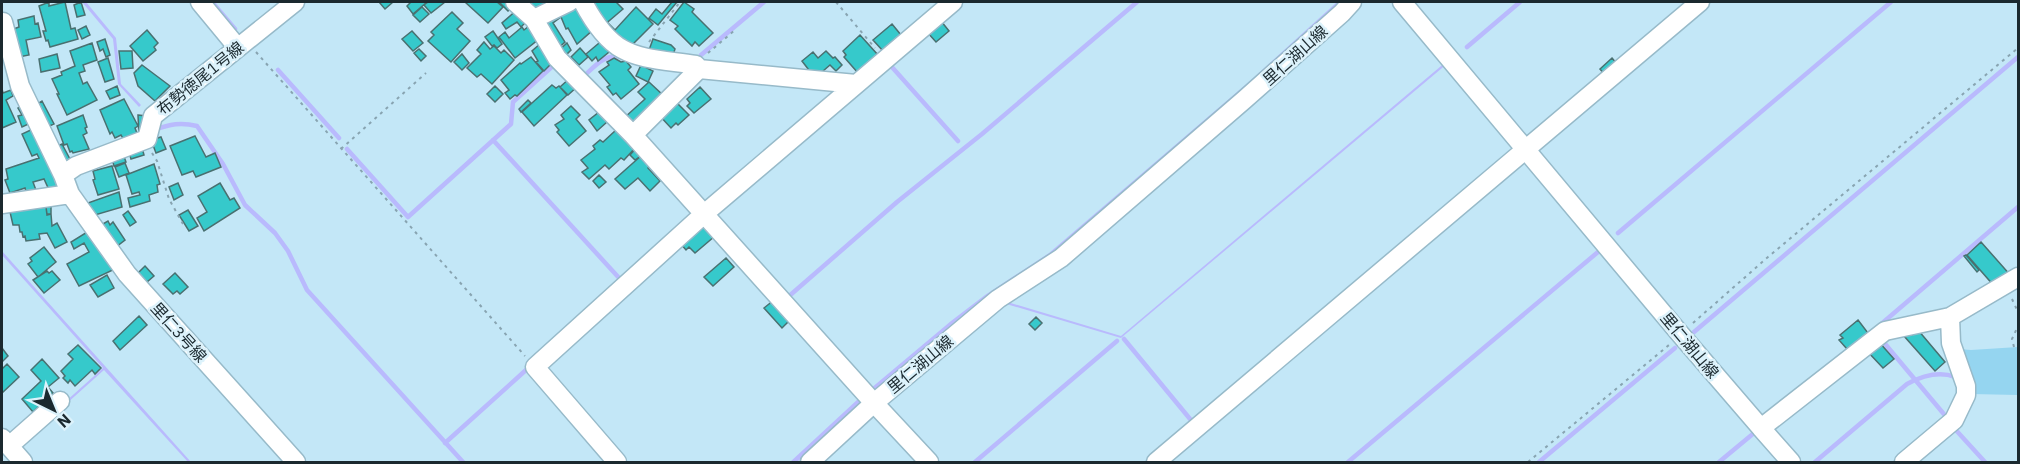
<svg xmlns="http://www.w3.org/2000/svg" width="2020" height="464" viewBox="0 0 2020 464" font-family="'IBM Plex Sans','Noto Sans JP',sans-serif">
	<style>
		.green { fill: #95d5f0 }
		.water { fill: #b9bafd }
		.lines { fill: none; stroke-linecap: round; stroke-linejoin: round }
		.stream { stroke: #b9bafd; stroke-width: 4.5 }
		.building { fill: #36c9cb; stroke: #497070; stroke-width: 1.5 }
		.minor-casing { stroke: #97bac9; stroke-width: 21 }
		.path { stroke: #88a4b1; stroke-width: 2; stroke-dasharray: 3 4.5; stroke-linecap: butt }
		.minor { stroke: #fff; stroke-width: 18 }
		.labels { text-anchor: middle; stroke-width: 5; stroke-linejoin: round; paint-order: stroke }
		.street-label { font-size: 16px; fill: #1b292f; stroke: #dcf2fb }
	</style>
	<rect width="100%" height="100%" fill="#c3e7f7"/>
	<path class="green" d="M2018 347V395L1971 394 1958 349 1971 350Z"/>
	<path class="water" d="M82 2H86L116 38 121 84 141 105 139 107 118 84 113 39Z
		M1337 2H1343L1051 257 952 326 874 391 797 462H790L858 399 951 321 985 295 1049 253 1251 80Z
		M1447 61 1448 63 1121 338 1003 303 1004 301 1121 336Z
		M2 251 191 462H188L104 370 17 448 16 446 103 368 2 255Z"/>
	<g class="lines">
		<path class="stream" d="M212 2 235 29
			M1467 47 1520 2
			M701 55 764 2
			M891 66 958 141
			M278 70 339 138
			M581 74 583 77C595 66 605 53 622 57
			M154 130C170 124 181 122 197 126L223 164 245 205 275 233 288 251 307 290 463 462
			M493 140 620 279
			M347 149 408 217 511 124 513 102 555 64
			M1618 233 1891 2
			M788 297 897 202 982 134 1137 2
			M1880 325 2018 207
			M1694 332 2018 57
			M1124 339 1195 425
			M1881 339 1948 419
			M1954 428 1985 462
			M445 443 526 370
			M975 462 1117 341
			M1348 462 1598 252
			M1539 462 1675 348
			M1719 462 1754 433
			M1815 462 1907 384C1922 376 1939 371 1955 377"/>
	</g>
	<path class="building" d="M49 2V6L65 2 71 29 75 28 78 39 50 47 48 40 46 41 43 31H46L39 6Z
		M81 2 85 15 77 17 74 5Z
		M379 2H393L385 9Z
		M411 2H427L413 14 407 6Z
		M428 2H445L431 13 424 5Z
		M465 2H497L503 7 488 23Z
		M499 2H511L515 5 508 11Z
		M526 2H560L538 14Z
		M592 2H616L623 9 603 26Z
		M672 2H677L658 25 649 18 656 9 662 14Z
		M684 2 694 9 692 12 713 33 699 46 695 42 692 46 675 29 678 26 670 20Z
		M578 3 594 29 577 44 568 28 566 29 561 17 553 23 565 42 556 50 539 22Z
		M422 7 429 14 420 22 413 15Z
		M636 7 653 24 628 49 603 28 608 23 615 30Z
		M519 8 529 19 521 27 517 22 506 29 502 23Z
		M452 12 463 23 457 29 470 41 451 62 428 41 434 35 431 32Z
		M34 16 35 24 38 23 41 37 26 40 29 55 19 57 11 30 19 27 18 20Z
		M941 21 949 31 936 42 928 33Z
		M892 24 901 35 883 51 873 40Z
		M86 26 90 35 82 39 78 30Z
		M529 26 539 39 515 58 499 37 505 32 509 38 522 27 524 30Z
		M147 30 158 43 154 47 156 50 143 61 130 46Z
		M412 31 423 43 413 51 402 39Z
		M493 31 502 44 497 48 494 45 492 46 485 37Z
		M860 35 878 55 858 73 844 57 846 55 843 51Z
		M605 38 614 48 598 61 596 57 592 61 586 54Z
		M105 39 110 55 106 57 103 49 100 51 97 42Z
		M653 39 671 45 675 49 672 58 648 53Z
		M484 42 490 49 494 46 501 53 504 50 514 60 492 84 481 74 477 77 467 68 481 54 477 50Z
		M92 43 97 60 83 65 85 71 79 73 83 84 87 82 97 100 67 115 57 94H59L52 79 62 75 61 72 75 66 70 51Z
		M541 43 554 61 544 71 536 62 538 61 532 51Z
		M567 43 571 50 563 58 558 51Z
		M580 48 588 57 579 65 571 57Z
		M419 49 426 56 421 61 414 53Z
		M119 51H132L133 68 121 69Z
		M826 51 833 58 835 57 842 65 836 71 830 65 815 78 802 61 813 52 818 58Z
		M57 54 60 68 41 72 39 59Z
		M462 54 469 63 462 70 454 62Z
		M531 57 543 71 517 96 515 95 510 99 505 93 509 90 501 80 520 63 521 64Z
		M108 58 114 79 105 82 98 62Z
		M614 58 621 62 626 61 631 67 628 70 639 84 621 99 616 93 613 95 607 87 610 85 599 72 609 65 607 62Z
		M1612 58 1617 64 1605 75 1600 69Z
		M142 65 170 86 155 101 138 86 134 73Z
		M641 65 653 71 648 82 636 76Z
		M570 78 578 86 568 95 560 87Z
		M649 82 665 97 630 125 624 118 645 99 638 92Z
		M552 85 556 88 559 86 567 95 534 126 522 112Z
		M117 86 120 95 110 99 106 91Z
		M495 86 503 94 495 102 487 94Z
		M700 87 711 99 694 113 687 106 690 103 687 99Z
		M2 89 3 93 11 90 13 96 6 100 16 122 2 128Z
		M124 99 138 126 135 128 139 138 125 142 121 135 115 138 112 132 110 134 100 110Z
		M528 100 531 103 521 112 519 109Z
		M42 101 54 124 45 128 34 106Z
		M675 101 689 115 678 125 676 123 671 128 659 115Z
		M25 105 33 122 22 127 18 116 22 115 18 108Z
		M571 106 580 115 576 119 586 131 569 146 557 132 559 130 555 125 564 119 561 115Z
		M599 112 607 122 597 131 589 120Z
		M83 115 87 127 85 128 87 133 83 135 89 149 73 153 72 151 70 152 67 144 64 145 57 126Z
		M138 115 146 116 139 136Z
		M35 128 66 184 50 192 44 179 33 182 37 193 27 195 25 188 10 193 5 180 8 179 6 169 39 158 37 154 32 156 22 134Z
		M616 130 635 148 624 160 621 158 609 169 605 165 589 179 582 172 588 168 581 160 595 149 593 146 600 140 603 142Z
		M195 136 206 157 215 153 221 167 196 177 193 171 182 175 170 146Z
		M161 137 166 149 156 153 151 140Z
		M62 144 72 163 64 167 54 148Z
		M141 144 144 155 131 159 128 149Z
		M636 148 642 155 635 160 630 155Z
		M122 151 126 162 114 166 111 155Z
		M642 155 651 165 648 168 660 181 650 191 638 178 625 189 615 179Z
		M125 163 129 173 119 177 115 167Z
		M154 164 160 184 157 185 158 192 149 195 150 201 130 207 128 198 140 195 139 192 132 194 126 175Z
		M112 166 119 189 98 195 93 180 95 179 93 171Z
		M599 175 606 182 599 188 593 181Z
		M178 183 183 195 174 200 169 187Z
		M220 183 230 200 234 198 240 208 204 231 197 218 207 212 198 196Z
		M119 192 122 207 95 215 85 204Z
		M51 206V214H47L46 207Z
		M46 207 47 215 51 214 52 226 57 223 67 242 55 248 47 233 39 234 40 239 26 241 25 236 23 237 22 232H20L19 225H13L10 212Z
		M188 210 198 226 189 231 179 215Z
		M128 211 136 222 130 226 123 215Z
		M108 221 110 225 113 222 125 240 116 247 101 225Z
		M703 222 715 236 695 253 689 247 686 250 680 243Z
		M92 229 117 268 79 286 67 264 89 252 84 243 74 249 71 242Z
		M1981 242 2012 277 1995 287 1967 255Z
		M44 247 56 262 38 277 28 264 32 261 30 258Z
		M1966 255 1979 270 1977 272 1964 256Z
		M726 258 734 267 713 286 704 277Z
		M145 266 154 276 147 282 138 273Z
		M47 271 49 273 52 271 60 280 44 293 33 280Z
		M175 273 188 287 180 294 177 291 173 294 163 284Z
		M107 275 114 288 98 297 90 285Z
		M774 300 791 319 782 328 764 308Z
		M139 316 147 325 120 350 113 341Z
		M1036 317 1042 323 1035 330 1029 324Z
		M1858 320 1868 333 1847 349 1839 340 1843 338 1840 335Z
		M1918 330 1945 362 1935 371 1904 336 1909 332 1912 335Z
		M1879 342 1894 359 1883 368 1868 352Z
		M78 345 101 368 95 374 92 370 75 386 70 380 68 383 63 378 65 376 61 371 73 359 68 354Z
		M2 348 8 356 2 362Z
		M42 359 59 378 48 387 53 393 33 412 22 399 41 381 31 370Z
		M7 364 19 377 2 393V369Z"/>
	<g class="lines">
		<g class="minor-casing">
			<path id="minor" d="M200 2 238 48
				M515 2 534 19 557 58 633 135 874 403 998 299 1061 258 1244 100 1342 13 1352 2
				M583 2C614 61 636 56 696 65L699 69 633 135
				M1402 2 1681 335 1761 428 1885 331 1950 317 2018 277
				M534 19 569 2
				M2 22H3L20 86 63 175
				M699 69 856 84
				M70 194 127 274 296 462
				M2 204 70 194 63 175 76 166 147 139 153 116 295 2
				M1761 428 1791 462
				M2 438 23 462
				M9 446 60 401
				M617 462 535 367 704 214 953 2
				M810 462 874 403 929 462
				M1156 462 1700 2
				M1904 462 1954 420 1966 395V386L1951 343 1950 317"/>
		</g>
		<path class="path" d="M836 2 875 48
			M649 42 680 2
			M256 52 525 356
			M708 53 735 30
			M341 149 426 73
			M152 153 157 161 169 199 183 224
			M2012 299 2018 312
			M1693 323 1768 257 2018 48
			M2014 347 2012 339 2018 326
			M1528 462 1669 345"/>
		<use href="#minor" class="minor"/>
	</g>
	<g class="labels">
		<g class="street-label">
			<text transform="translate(1295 55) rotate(-42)" y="6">里仁湖山線</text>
			<text transform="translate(200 78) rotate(-39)" y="6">布勢徳尾1号線</text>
			<text transform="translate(179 332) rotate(48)" y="6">里仁3号線</text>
			<text transform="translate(1690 345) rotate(50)" y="6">里仁湖山線</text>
			<text transform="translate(920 364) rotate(-40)" y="6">里仁湖山線</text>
		</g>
	</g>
	<rect width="2020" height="464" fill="none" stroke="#1b292f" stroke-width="6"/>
	<g transform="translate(54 410) rotate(137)" stroke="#dcf2fb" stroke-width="4.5" paint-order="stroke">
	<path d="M0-4.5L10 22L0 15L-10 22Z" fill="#1b292f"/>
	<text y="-9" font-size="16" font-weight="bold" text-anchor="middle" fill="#1b292f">N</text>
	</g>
</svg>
